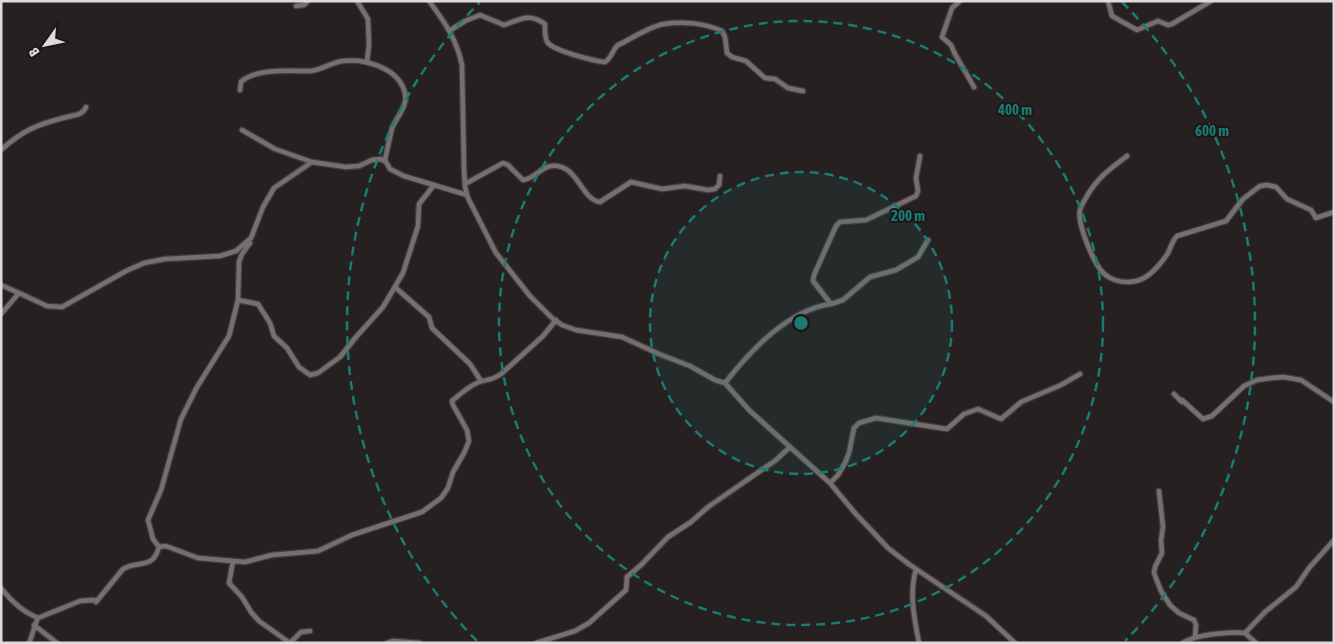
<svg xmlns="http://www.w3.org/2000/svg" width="1335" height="644" viewBox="0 0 1335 644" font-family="'Asap Condensed',sans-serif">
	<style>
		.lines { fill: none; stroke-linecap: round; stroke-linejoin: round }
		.minor-casing { stroke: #423c3c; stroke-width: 7 }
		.minor { stroke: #766e6f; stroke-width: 4.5 }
		.ring { fill: none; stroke: #197b73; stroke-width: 2.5; stroke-dasharray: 9 6 }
		.centre { fill: #197b73; stroke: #1d1717; stroke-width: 2.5 }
		.ring-label { font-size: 15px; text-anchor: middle; font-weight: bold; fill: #197b73; stroke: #1d1717; stroke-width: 4; stroke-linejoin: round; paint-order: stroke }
	</style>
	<rect width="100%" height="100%" fill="#272021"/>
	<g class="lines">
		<g class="minor-casing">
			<path id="minor" d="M357 1 368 19 369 45 367 62
				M429 1C444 21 457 40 462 65L464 169 465 187 468 198 496 253 530 296 552 318 562 325 576 330 622 337 659 354 690 366 715 380 725 383 749 410 830 483 855 513 888 548 910 565 986 616 1015 643
				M960 1 952 8 942 37 951 45 955 54 974 87
				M1108 1 1112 16 1137 30 1158 21 1168 25 1172 24 1211 1
				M296 6 304 5 308 1
				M449 31 465 21 480 15 504 25C519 20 529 12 545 24 545 30 544 38 548 43 555 51 594 61 605 62 612 58 612 50 618 45 631 39 650 26 664 24 682 21 705 23 722 31L725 37 727 53 732 57 746 61 765 78 775 79 788 88 803 91
				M240 90 241 82C255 68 291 71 310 71 322 70 332 62 343 61 364 58 397 68 404 90 410 104 397 116 392 128 391 133 385 158 385 161
				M242 130 275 149 312 162
				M1 150C23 130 38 124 67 117 75 115 83 115 86 107
				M1127 156C1110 169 1098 177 1087 196 1085 200 1081 205 1080 210 1077 224 1095 269 1107 276 1117 283 1133 284 1144 278 1153 273 1163 261 1168 253 1171 247 1172 241 1177 236L1226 221 1243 199 1260 186 1267 185 1276 187 1287 199 1311 210 1316 218 1334 212
				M465 184 503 163 508 165 523 180C534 179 541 167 551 166 578 163 580 199 600 202L631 182 662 189 685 186 708 190 715 189 719 185 720 176
				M1 285 19 293
				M396 288 429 317 432 328 470 364 481 381
				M238 300 258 304 270 323 274 336 287 348 299 367 310 375 318 373 340 357 356 337 383 307 403 273 418 226 419 204 434 185
				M831 304 843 300 870 277 896 270 918 257 928 240
				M1 314 19 293 47 306 62 307 126 271 144 263 165 259 220 256 236 251 251 238 263 207 274 188 312 162 346 167 359 166 372 160 381 159 386 162 390 169 404 176 467 195
				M725 383C751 350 788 310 831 304L813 281 814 275 836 226 840 222 866 220 916 196 918 191 916 178 920 156
				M1174 394 1182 402V400L1203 419 1212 416 1244 386 1257 380 1271 378 1283 377 1301 380 1334 402
				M830 483 838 475 845 463 849 453 854 428 859 423 876 418 947 429 964 414 978 409 1001 419 1021 402 1061 385 1080 374
				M1159 491 1163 527 1161 540 1162 553 1155 567 1154 573 1161 591 1170 605 1179 613 1194 620 1196 625 1195 636
				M159 547 166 546 198 558 245 562 272 555 318 551 352 535 422 512 441 498 448 488 453 472 464 453 469 441 467 430 453 405 452 401C460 394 469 386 479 382 488 379 491 381 501 374L543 336 556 320
				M233 561 229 583 242 597 251 612 259 621 290 643 301 632 310 631
				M916 569C909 594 914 617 919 643
				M1 588C11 601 23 612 38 618L80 601 94 600 96 602 123 569C138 560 153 570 159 547L153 539 148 520 161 490 181 419 197 387 229 336 238 300 239 262 242 254 250 243
				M34 625 57 643
				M1245 633 1256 643
				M29 643C33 634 34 626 38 618
				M387 643 393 641 420 643
				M536 643 575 631 589 623 626 590 627 577 641 565 668 537 691 522 708 507 776 460 790 447
				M1183 643C1193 635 1232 631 1245 633L1265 612 1296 587 1309 568 1334 540"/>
		</g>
		<use href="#minor" class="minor"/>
	</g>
	<circle cx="801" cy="323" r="151" fill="#197b73" fill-opacity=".12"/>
	<g class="ring">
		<circle cx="801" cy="323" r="151"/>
		<circle cx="801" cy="323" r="302"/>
		<path d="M477 641A454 454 0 0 1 480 2M1122 2A454 454 0 0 1 1125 641"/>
	</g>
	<circle cx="801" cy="323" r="8" class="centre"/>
	<g class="ring-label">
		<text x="1015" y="115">400 m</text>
		<text x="1212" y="136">600 m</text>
		<text x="908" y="221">200 m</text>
	</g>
	<rect width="1335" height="644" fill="none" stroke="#e0dbdb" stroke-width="5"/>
	<g transform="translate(45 45) rotate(237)" stroke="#1d1717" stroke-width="4" paint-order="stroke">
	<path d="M0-4L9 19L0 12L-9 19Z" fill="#e0dbdb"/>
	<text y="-8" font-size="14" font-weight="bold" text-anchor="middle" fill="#e0dbdb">B</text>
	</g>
</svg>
